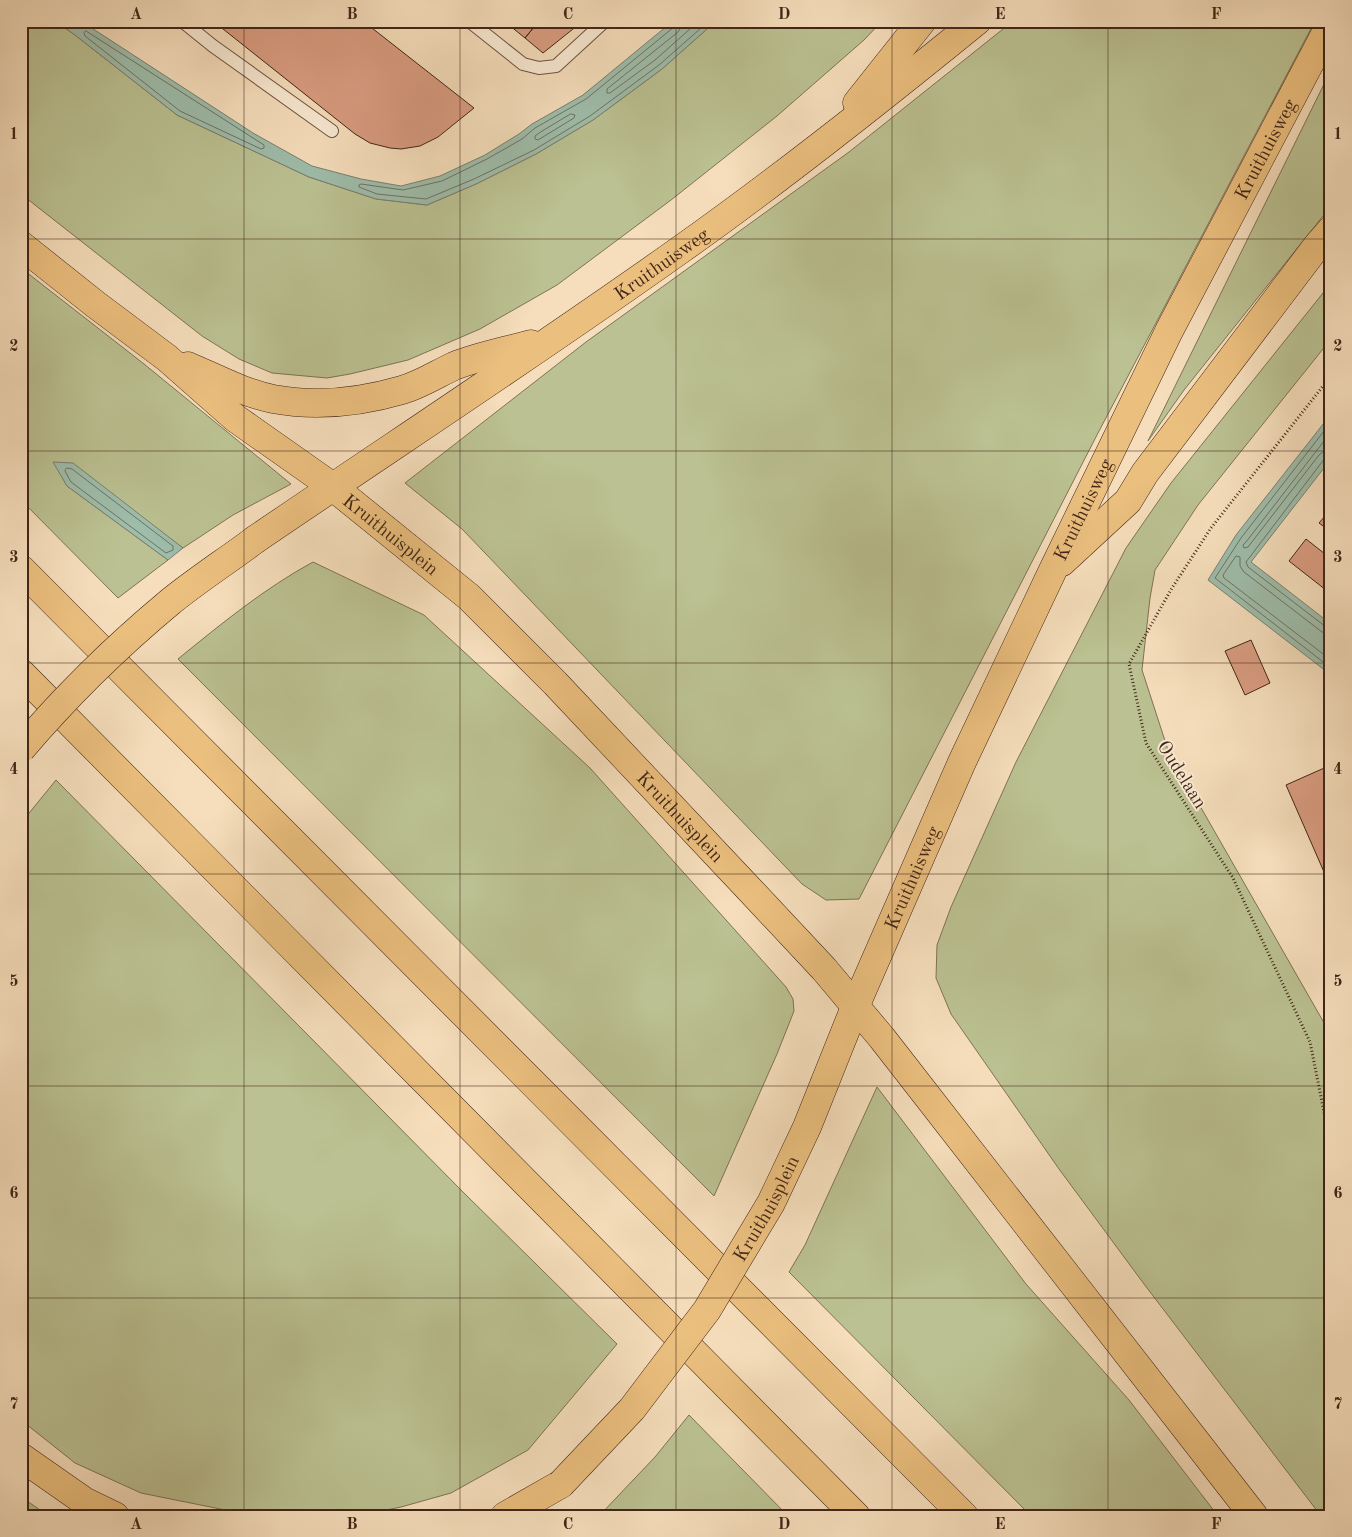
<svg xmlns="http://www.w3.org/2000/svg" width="1352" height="1537" viewBox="0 0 1352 1537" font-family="'Old Standard TT',serif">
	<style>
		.green { fill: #bbc192; stroke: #7e7354 }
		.water { fill: #9ebdab; stroke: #798070 }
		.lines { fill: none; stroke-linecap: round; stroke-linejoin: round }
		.shore { stroke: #707161; stroke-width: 1 }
		.building { fill: #d99c80; stroke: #412517 }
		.lane-casing { stroke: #6e5340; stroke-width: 14 }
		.highway-casing { stroke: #412517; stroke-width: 29 }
		.path { stroke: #412517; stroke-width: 3; stroke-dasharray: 1 2.5; stroke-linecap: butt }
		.lane { stroke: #f9ead3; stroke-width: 12 }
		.highway { stroke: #ebbf7e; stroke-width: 28 }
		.highway-bridge-casing { stroke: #412517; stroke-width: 29; stroke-linecap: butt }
		.highway-bridge { stroke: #ebbf7e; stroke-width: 28 }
		.grid { fill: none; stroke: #412517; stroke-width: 1; stroke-opacity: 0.55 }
		.labels { text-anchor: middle; stroke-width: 4; stroke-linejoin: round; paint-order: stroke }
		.street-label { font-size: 19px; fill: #412517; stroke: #f9ead3 }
		.neatline { fill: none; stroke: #412517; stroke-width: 2 }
		.grid-label { font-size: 16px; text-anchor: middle; font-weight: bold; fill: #412517 }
	</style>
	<rect width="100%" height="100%" fill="#f6debc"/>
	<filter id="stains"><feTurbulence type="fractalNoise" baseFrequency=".004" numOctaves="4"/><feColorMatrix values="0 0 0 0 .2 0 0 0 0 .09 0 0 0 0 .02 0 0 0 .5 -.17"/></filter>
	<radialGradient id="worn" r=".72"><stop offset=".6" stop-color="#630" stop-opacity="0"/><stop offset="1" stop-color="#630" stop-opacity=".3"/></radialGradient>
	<path class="green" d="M21 21H55L75 35 177 115 309 177 376 199 427 205 476 184 536 154 593 120 662 69 716 21H882L864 40 777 116 671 200 557 285 480 329 408 360 350 374 327 378 272 373 239 359 202 336 21 194Z
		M1013 21H1315L1098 433 859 899 826 900 802 884 462 529 405 483 586 342 849 152Z
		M1331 70V206L1184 390 1148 441Z
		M21 268 144 364 291 484 233 515 183 548 140 516 54 462 67 486 168 560 118 598 21 500Z
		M1331 283V339L1198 505 1155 570 1150 598 1142 670 1168 750 1331 1035V1516H1321L1144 1284 1059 1169 951 1014 936 978 937 945 951 907 1016 762 1126 548 1171 483Z
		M313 562 424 615 590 768 786 987 793 999 794 1011 777 1054 714 1196 178 659C221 624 265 588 313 562Z
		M56 780 462 1191 617 1344 528 1450 451 1493 401 1507 357 1516H255L141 1493 75 1463 21 1420V823Z
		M877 1087 1026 1284 1129 1400 1218 1516H1031L789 1272 805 1245Z
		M689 1415 788 1516H599L655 1457Z
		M21 1497 49 1516H21Z"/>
	<path class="water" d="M55 21H81L253 133 312 166 361 179 401 186 440 176 485 155 519 134 532 124 583 95 673 21H716L662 69 593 120 536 154 476 184 427 205 376 199 309 177 177 115 75 35Z
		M1331 414V459L1251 562 1331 624V675L1208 580 1236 535Z
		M53 462 73 463 183 548 168 560 67 486Z"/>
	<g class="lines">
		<path class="shore" d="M675 21 674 27 586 99 535 128 522 139 487 159 442 181 403 190 361 184 359 185V187L377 194 426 199 474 179 534 150 590 116 659 65 709 21
			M682 21 681 27 678 32 607 89V93H610L655 60 699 21
			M86 31 264 145V148L261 149 180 111 85 36 84 33Z
			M571 114 575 115 574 118 538 140 535 139V136L539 133Z
			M1331 422 1241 538 1215 578 1331 668
			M1331 432 1246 542 1243 545 1244 548 1248 547 1319 455 1324 451 1331 450
			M1331 456 1325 458 1246 562 1248 567 1326 627 1331 628
			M67 468 72 469 173 546V550L166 553 71 482 65 471Z
			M1331 634 1322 632 1244 572 1240 566V557L1236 556 1223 575 1224 578 1331 660"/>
	</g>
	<path class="building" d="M198 21H211L206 28Z
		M213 21H363L474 108 438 137 420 146 401 149 390 148 370 143 355 134Z
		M504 21H539L525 38Z
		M539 21H583L543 53 525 38Z
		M1331 509V532L1319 523Z
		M1306 539 1325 554 1331 547V594L1289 561Z
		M1251 640 1270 683 1245 695 1225 651Z
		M1331 765V888L1286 785Z"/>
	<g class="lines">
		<g class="lane-casing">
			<path id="lane" d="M182 21 213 46 332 131
				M469 21 523 64 539 68 556 66 605 21"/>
		</g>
		<g class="highway-casing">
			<g id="highway">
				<path d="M857 103 922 21"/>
				<path id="s1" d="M21 245 95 304 167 358 235 418 333 487 469 597 555 683 750 890 824 969 882 1038 1254 1516"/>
				<path d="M188 366C216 378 244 393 273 399 316 407 361 402 402 390 420 385 437 374 454 366 479 356 506 351 531 344"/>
				<path id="s2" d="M256 539C397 443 541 349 680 250 782 178 880 100 977 21"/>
				<path d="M1062 562 1128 501 1145 473 1317 246 1331 230"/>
				<path d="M21 569 964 1516"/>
				<path d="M21 673 856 1516"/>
				<path id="s3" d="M825 1082 855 1007 962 762 1052 572 1169 331 1331 23"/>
				<path d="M21 1457 84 1501 115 1516"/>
				<path d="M505 1516 561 1484"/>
			</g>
		</g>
		<path class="path" d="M1331 376 1211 528 1172 588 1129 664 1146 743 1233 878 1310 1042 1327 1127 1331 1131"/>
		<use href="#lane" class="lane"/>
		<use href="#highway" class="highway"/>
		<g class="highway-bridge-casing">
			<g id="highway-bridge">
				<path d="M21 749C66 696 116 647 170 602 197 580 228 560 256 539"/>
				<path id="s4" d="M561 1484 632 1409 707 1310 771 1203 807 1127 825 1082"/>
			</g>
		</g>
		<use href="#highway-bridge" class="highway-bridge"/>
	</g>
	<path class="grid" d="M244 21V1516M460 21V1516M676 21V1516M892 21V1516M1108 21V1516M21 239H1331M21 451H1331M21 663H1331M21 874H1331M21 1086H1331M21 1298H1331"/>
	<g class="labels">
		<g class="street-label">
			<text dy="7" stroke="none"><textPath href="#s3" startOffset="1032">Kruithuisweg</textPath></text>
			<text dy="7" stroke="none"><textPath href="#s2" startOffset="490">Kruithuisweg</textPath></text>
			<text dy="7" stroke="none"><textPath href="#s3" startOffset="628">Kruithuisweg</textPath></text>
			<text dy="7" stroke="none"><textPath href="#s1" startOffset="470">Kruithuisplein</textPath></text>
			<text transform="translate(1183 774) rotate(58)" y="7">Oudelaan</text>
			<text dy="7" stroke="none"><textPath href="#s1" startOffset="875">Kruithuisplein</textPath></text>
			<text dy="7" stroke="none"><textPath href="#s3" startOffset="222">Kruithuisweg</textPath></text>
			<text dy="7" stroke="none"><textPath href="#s4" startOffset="345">Kruithuisplein</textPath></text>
		</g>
	</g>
	<rect width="1352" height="1537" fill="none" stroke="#f6debc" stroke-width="55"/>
	<rect x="28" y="28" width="1296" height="1482" class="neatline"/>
	<g class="grid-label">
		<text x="136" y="19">A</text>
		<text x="352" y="19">B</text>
		<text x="568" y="19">C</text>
		<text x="784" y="19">D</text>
		<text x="1000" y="19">E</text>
		<text x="1216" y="19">F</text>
		<text x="14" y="139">1</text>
		<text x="1338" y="139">1</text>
		<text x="14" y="351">2</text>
		<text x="1338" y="351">2</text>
		<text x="14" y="562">3</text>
		<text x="1338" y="562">3</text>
		<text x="14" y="774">4</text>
		<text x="1338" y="774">4</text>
		<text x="14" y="986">5</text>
		<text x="1338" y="986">5</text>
		<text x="14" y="1198">6</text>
		<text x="1338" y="1198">6</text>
		<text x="14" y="1409">7</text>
		<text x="1338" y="1409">7</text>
		<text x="136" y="1529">A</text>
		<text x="352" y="1529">B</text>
		<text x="568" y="1529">C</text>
		<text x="784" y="1529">D</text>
		<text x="1000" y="1529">E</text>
		<text x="1216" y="1529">F</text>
	</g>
	<rect width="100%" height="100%" filter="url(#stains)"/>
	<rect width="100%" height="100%" fill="url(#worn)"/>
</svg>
